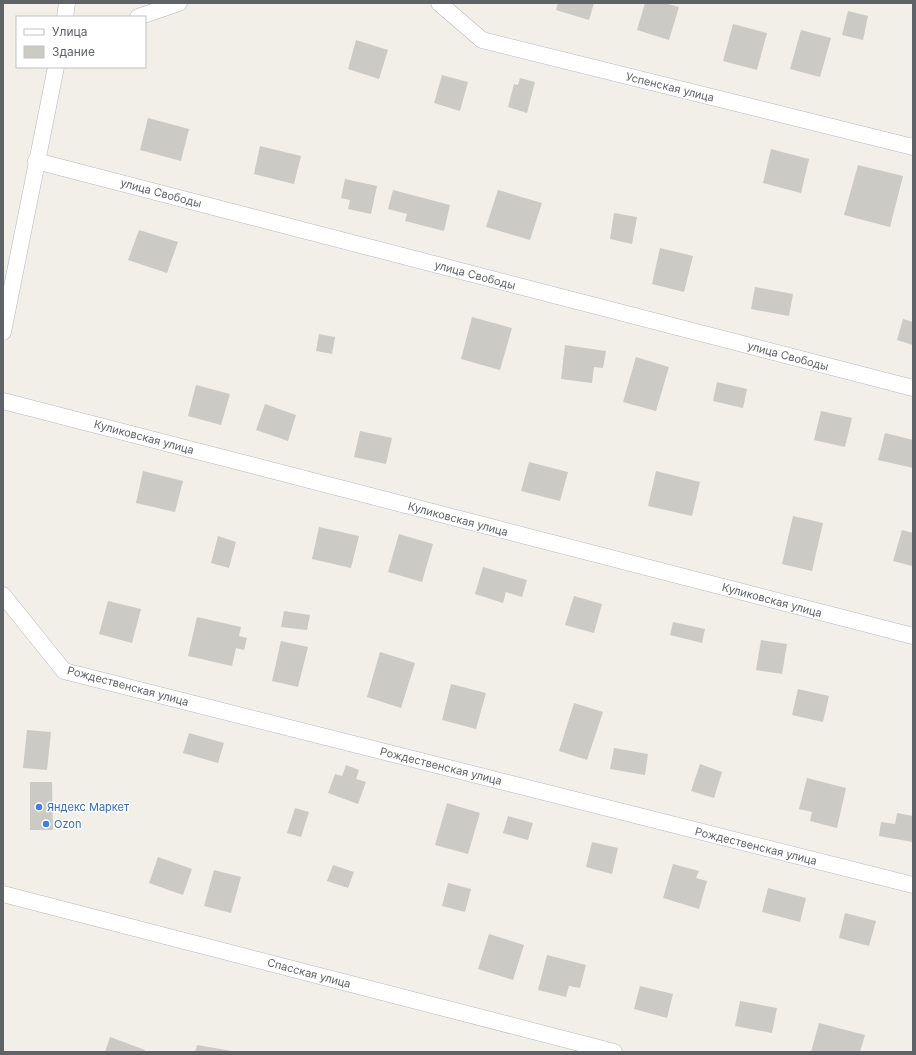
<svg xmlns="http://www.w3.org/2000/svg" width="916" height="1055" viewBox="0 0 916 1055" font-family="Inter,sans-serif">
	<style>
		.building { fill: #cccac5 }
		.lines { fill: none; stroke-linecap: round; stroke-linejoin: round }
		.street-casing { stroke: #b5b8bc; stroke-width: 17 }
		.street { stroke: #fff; stroke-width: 16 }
		.shop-dot { fill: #3f7fe0; stroke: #fff; stroke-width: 1.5 }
		.labels { text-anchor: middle; stroke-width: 3; stroke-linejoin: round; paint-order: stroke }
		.street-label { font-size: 11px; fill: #5f6368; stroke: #fff }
		.shop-label { font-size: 11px; fill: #366cbe; stroke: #fff; text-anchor: start }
	</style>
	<rect width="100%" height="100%" fill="#f1efe8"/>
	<path class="building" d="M558 3H594L589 20 556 10Z
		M645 3H664L679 7 669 40 637 30Z
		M848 11 868 16 863 40 842 35Z
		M733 24 767 33 757 70 723 61Z
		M801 30 831 38 820 77 790 69Z
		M356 40 388 50 379 79 348 69Z
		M442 75 468 82 460 111 434 103Z
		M520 78 535 82 527 113 508 107 514 84 518 85Z
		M148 118 189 129 181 161 140 150Z
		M260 146 301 156 294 184 254 174Z
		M771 149 809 159 801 193 763 183Z
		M858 165 903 176 890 227 844 215Z
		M345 179 377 186 371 214 348 209 350 200 341 198Z
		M393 190 450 205 444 231 405 221 407 214 388 209Z
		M498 190 542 203 530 240 486 227Z
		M614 213 637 217 632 244 610 239Z
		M139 230 178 242 167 273 128 260Z
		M660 248 693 256 684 292 652 284Z
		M755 287 793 294 789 316 751 309Z
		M472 317 512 328 500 370 461 359Z
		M903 319 913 322V345L897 340Z
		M319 334 335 337 332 354 316 351Z
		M565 345 606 351 603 368 594 367 592 383 561 379Z
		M636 357 669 367 656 411 623 402Z
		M717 382 747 389 743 408 713 401Z
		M196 385 230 394 221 425 188 416Z
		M265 404 296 415 288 441 256 430Z
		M821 411 852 418 845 447 814 440Z
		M360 431 392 438 386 464 354 457Z
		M885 433 913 440V468L878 460Z
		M529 462 568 472 560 501 521 491Z
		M143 471 183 481 175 512 136 503Z
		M656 471 700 482 692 516 648 506Z
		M793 516 823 523 812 571 782 564Z
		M319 527 359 536 351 568 312 559Z
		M902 530 913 533 912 566 893 561Z
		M399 534 433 544 422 582 388 572Z
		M218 536 236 542 229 568 211 563Z
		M483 567 527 580 522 597 506 592 503 603 475 594Z
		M574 596 602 604 594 633 565 625Z
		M108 601 141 609 132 643 99 634Z
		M284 611 310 615 307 630 281 627Z
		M197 617 241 627 239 636 247 638 244 650 236 648 232 666 188 656Z
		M673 622 705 629 702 643 670 635Z
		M761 640 787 644 782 674 756 670Z
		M281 641 308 647 298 687 272 681Z
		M380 652 415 663 401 708 367 697Z
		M451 684 486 693 476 729 442 720Z
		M798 689 829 696 823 722 792 715Z
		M574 703 603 712 587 760 559 751Z
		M27 730 51 732 47 770 23 768Z
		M189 733 224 743 218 763 183 753Z
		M614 748 648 754 645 775 610 769Z
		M700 764 722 772 714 798 691 791Z
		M346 765 359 770 356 779 366 782 358 804 328 793 335 774 342 776Z
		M807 778 846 788 837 828 810 821 812 812 799 809Z
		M30 782H52L53 830H30Z
		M447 803 480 813 468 854 435 845Z
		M295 808 309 812 301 837 287 833Z
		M897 813 913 816V842L879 836 881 822 895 824Z
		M508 816 533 823 528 840 503 833Z
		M592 842 618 848 612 874 586 867Z
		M158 857 192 869 183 895 149 883Z
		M673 864 699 871 696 878 707 881 699 909 663 898Z
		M333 865 354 872 348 888 327 881Z
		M214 870 241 877 231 913 204 906Z
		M448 883 471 889 465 912 442 906Z
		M768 888 806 898 800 922 762 912Z
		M845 913 876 921 869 946 839 938Z
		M489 934 524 945 513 980 478 969Z
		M547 955 586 965 580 988 569 986 566 997 538 990Z
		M640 986 673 994 667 1018 634 1009Z
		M740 1001 777 1008 772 1033 735 1026Z
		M819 1023 865 1035 860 1052H811Z
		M110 1037 145 1050 144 1052H105Z
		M197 1045 232 1051V1052H195Z"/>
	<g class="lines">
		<g class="street-casing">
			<path id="street" d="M439 3 482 40 913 147
				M65 17 67 3
				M138 17 179 3
				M36 161 913 388
				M3 332 56 67
				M3 401 913 636
				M3 595 64 671 913 885
				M3 894 614 1052"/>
		</g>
		<use href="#street" class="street"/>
	</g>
	<g class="shop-dot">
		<circle cx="39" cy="807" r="4"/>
		<circle cx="46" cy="824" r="4"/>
	</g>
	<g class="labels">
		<g class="street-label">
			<text transform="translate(670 87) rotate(14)" y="4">Успенская улица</text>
			<text transform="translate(161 193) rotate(15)" y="4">улица Свободы</text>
			<text transform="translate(475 275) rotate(15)" y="4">улица Свободы</text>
			<text transform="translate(788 356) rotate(15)" y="4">улица Свободы</text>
			<text transform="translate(144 437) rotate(15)" y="4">Куликовская улица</text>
			<text transform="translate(458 519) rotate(15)" y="4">Куликовская улица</text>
			<text transform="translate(772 600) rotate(15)" y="4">Куликовская улица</text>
			<text transform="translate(128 686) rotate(15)" y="4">Рождественская улица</text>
			<text transform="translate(441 766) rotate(14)" y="4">Рождественская улица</text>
			<text transform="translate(756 846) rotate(14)" y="4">Рождественская улица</text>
			<text transform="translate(309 973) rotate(15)" y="4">Спасская улица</text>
		</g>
		<g class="shop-label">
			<text x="47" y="811">Яндекс Маркет</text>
			<text x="54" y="828">Ozon</text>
		</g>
	</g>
	<rect width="916" height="1055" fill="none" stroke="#5f6368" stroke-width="8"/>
	<rect x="16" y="16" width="130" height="52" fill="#ffffff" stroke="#bfc1c3"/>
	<rect x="24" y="29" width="20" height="6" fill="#ffffff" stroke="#bfc1c3"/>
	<text x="52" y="36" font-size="12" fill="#5f6368">Улица</text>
	<rect x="24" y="46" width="20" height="12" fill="#cccac5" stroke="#bfc1c3"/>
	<text x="52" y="56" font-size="12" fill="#5f6368">Здание</text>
</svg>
